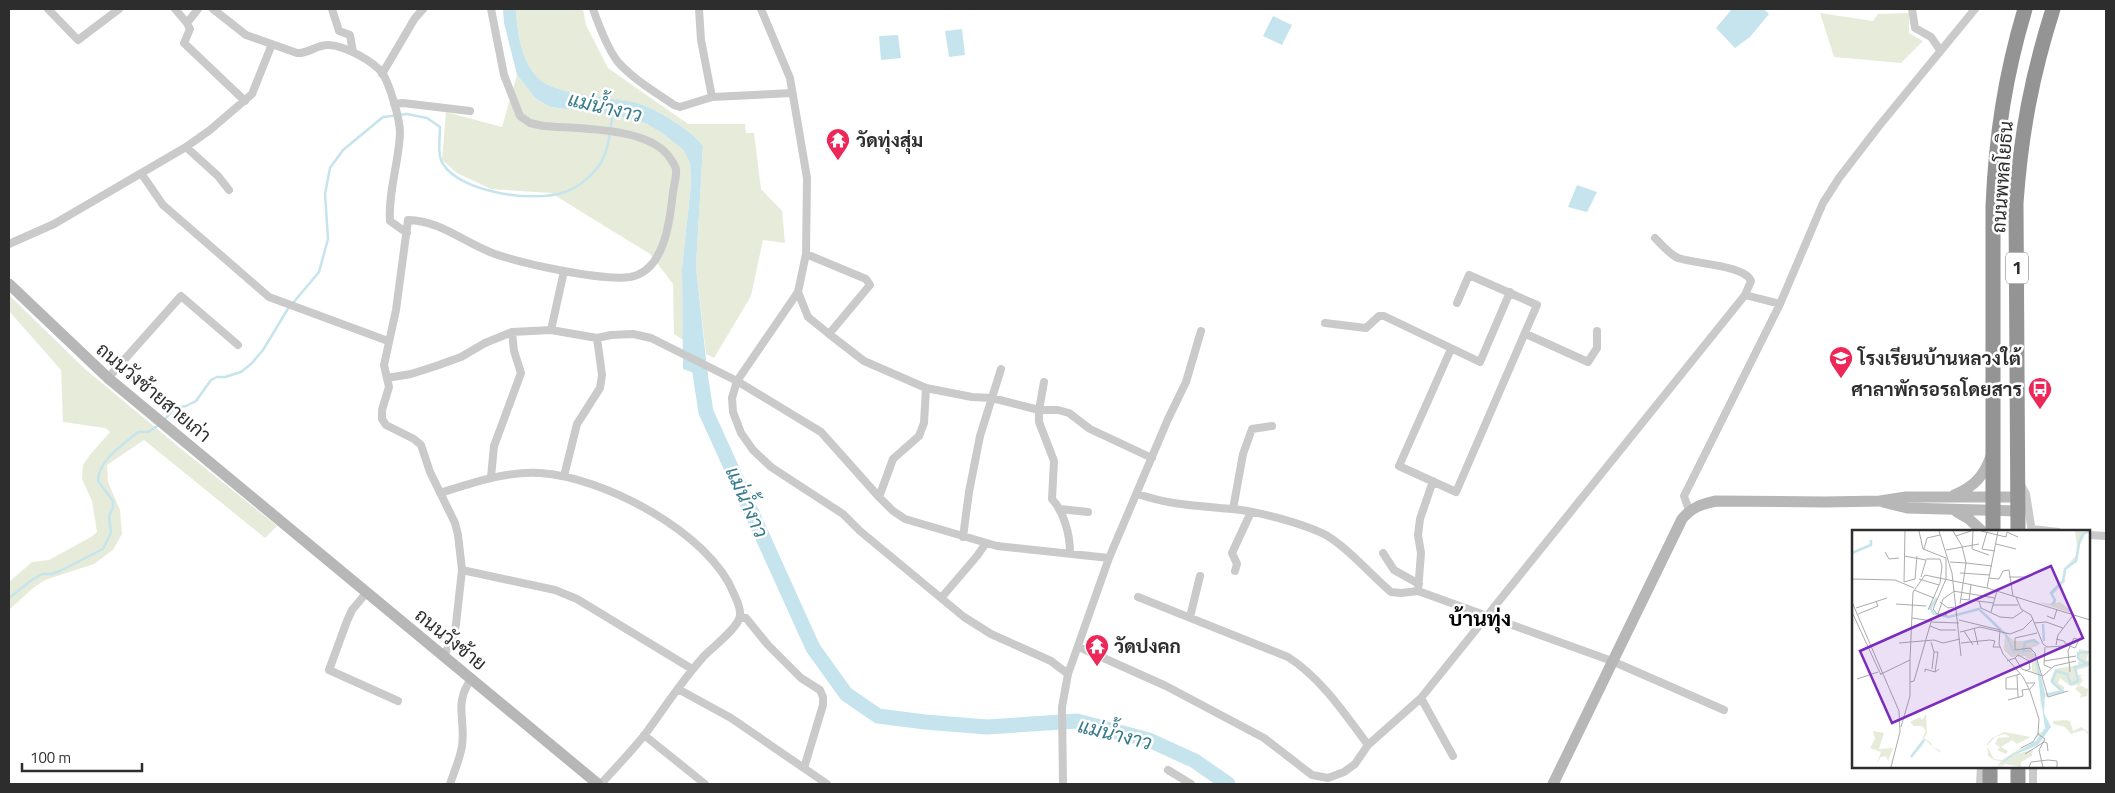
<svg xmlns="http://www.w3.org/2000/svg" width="2115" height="793" viewBox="0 0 2115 793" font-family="'Titillium Web',Sarabun,sans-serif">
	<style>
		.green { fill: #e7ecda }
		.water { fill: #c5e4ed }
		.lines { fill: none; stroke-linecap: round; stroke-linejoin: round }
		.stream { stroke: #c5e4ed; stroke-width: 2.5 }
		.river { stroke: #c5e4ed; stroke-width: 15 }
		.street { stroke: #cacaca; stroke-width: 8 }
		.secondary { stroke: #b7b7b7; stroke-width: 11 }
		.highway { stroke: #949494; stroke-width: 15 }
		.labels { text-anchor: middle; stroke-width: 5; stroke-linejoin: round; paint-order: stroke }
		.shield { fill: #fff; stroke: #6c6c6c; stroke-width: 1 }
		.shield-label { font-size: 18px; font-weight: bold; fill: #2d2d2d }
		.poi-label { font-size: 19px; font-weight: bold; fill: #2d2d2d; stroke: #fff; text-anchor: start }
		.street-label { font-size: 19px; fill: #2d2d2d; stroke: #fff }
		.water-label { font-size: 20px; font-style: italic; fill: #367a8c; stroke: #fff }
		.quarter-label { font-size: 21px; font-weight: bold; fill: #000; stroke: #fff }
		.inset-river { fill: none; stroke: #c5e4ed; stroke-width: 2.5 }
		.inset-road { fill: none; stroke: #ababab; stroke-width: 1 }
		.view { fill: #7b2cbf; fill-opacity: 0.15; stroke: #7b2cbf; stroke-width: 2.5 }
		.inset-edge { fill: none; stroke: #2d2d2d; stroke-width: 2.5 }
	</style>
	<rect width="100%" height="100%" fill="#fff"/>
	<path class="green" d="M516 9H583L586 25 608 68 688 124H745L746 133H754L761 189 782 211 785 243 763 240 751 296 714 358 706 354 696 266 703 146C694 132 657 109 640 104 615 97 554 97 537 77 521 59 517 32 516 9Z
		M1820 13 1873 21 1878 14 1909 13V33L1923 41 1901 63 1834 57Z
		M517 75 535 98 550 107 613 115 645 123 662 133 684 149 690 164 691 184 682 268 683 340 674 334 673 284 650 254 551 193 491 189 457 173 442 160 446 112 502 127Z
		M9 295 85 369 180 448 277 526 265 538 144 440 107 465 108 482 120 510 122 534 113 550 94 564 45 580 33 588 9 610V582L32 562 49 560 91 537 97 532 92 501 82 479 83 465 89 456 110 432 105 428 63 422 61 370 9 311Z"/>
	<path class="water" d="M503 9H516C517 32 521 59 537 77 554 97 615 96 640 104 657 109 694 132 703 146L696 266 708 378 683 369 682 268 691 184 690 164 684 150 662 133 645 123 613 115 550 107 535 98 517 75 504 23Z
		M1732 9H1764L1769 14 1750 37 1735 48 1716 28Z
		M1273 16 1292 25 1282 45 1263 36Z
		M962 29 965 55 949 57 945 31Z
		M898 35 901 58 881 60 879 36Z
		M1577 185 1597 192 1587 212 1568 207Z"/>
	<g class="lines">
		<path class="stream" d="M293 303 319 272 328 239 325 194 330 168 343 150 383 117 407 114 427 118 440 127C440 138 437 155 443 164 461 193 535 203 565 192 577 188 590 178 598 167 609 153 610 130 613 112
			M164 420 175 408 186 406 196 401 211 380 217 377H225L241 372 252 363 263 350 289 307
			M9 598 33 579 42 574H52L60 571 103 549 111 533 109 516 113 507V501L98 481C98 460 124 444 138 432H148L159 425"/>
		<path class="river" d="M697 354 706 412 813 648 846 694 878 716 925 722 987 727 1077 721 1149 740 1195 761 1228 784"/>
		<path class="street" d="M48 9 78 40 119 9
			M175 9 187 23 190 29 184 43 245 101
			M213 9 246 35 297 53C309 54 317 44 329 45 345 46 374 61 383 74 390 86 400 119 400 133 399 162 388 192 390 221L407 233
			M332 9 339 31 350 35 353 52
			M593 9C599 26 607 48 618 62 633 79 655 92 674 105L680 107 712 97
			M699 9 701 40 712 97 792 93
			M761 9 790 78 807 178 806 254 798 292 737 381 732 398 733 412 741 433 753 450 771 467 843 514 860 531 964 617 991 634 1051 661 1068 674
			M1912 9 1915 28 1931 37 1940 50
			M187 23 198 9
			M382 74 415 18 423 9
			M394 104 403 103 470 111
			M186 147 218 176 229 190
			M141 173 163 205 269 297 388 341
			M1655 238C1662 245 1669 254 1678 258 1695 264 1745 265 1751 281L1745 295
			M9 244 54 224 186 147 210 130 252 94 272 44
			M806 254 866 279 870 285 829 334 864 361 926 388 972 397 992 398 1039 410H1058L1069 413 1090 429 1152 458
			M798 292 808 317 829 334
			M1325 323 1366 328 1379 316H1384L1480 362 1510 292
			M551 330 564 271
			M1526 334 1588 362 1597 348V331
			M1451 349 1399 466 1456 492 1537 305 1469 275 1457 303
			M108 378 181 296 238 345
			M387 378 411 374 436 366 461 357 485 343 512 332 551 330 597 338 611 335 633 334 651 338 737 381 821 432 879 497 893 511 905 519 997 546 1109 558
			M1044 382 1039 410V422L1054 461 1052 499C1064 512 1070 535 1070 552
			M564 476 577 424 600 388 602 375 597 338
			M491 477 494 446 521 373 514 351 512 332
			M2021 485 2026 494 2032 532
			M440 493C472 483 505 471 540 473 604 477 710 533 734 594 737 601 741 608 740 616 738 628 714 646 705 655 683 679 665 707 646 733 632 751 616 767 601 784
			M1138 494C1169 505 1199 506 1232 509 1257 511 1301 523 1324 534 1345 545 1371 575 1391 592L1401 593 1418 591 1612 661 1724 710
			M879 497 893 459 919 436 924 423 926 388
			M1060 509 1088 512
			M1233 509 1243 454 1252 429 1272 426
			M1689 510 1684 496 1780 304 1823 203 1839 178 1879 126 1975 9
			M2032 529 2058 532
			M2089 535 2106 536
			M963 537 969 492 980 436 1001 369
			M1383 553 1394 570 1419 584
			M462 570 555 590 577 599 692 669
			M1235 571 1237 564 1232 553 1251 512
			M1418 591 1421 553 1418 535 1420 519 1433 481
			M367 592 352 610 347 621 329 670 398 701
			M942 597 977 556 986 543
			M1138 597 1288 657C1321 678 1345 714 1368 745
			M740 617 746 618 768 645 801 678 820 690 823 697V705L804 768
			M1190 617 1200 576
			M1079 647 1166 686 1264 738 1312 775 1328 778 1344 772 1355 764 1368 745 1421 698 1745 295 1780 304
			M444 655 453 639 456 624 462 570 458 535 455 523 430 472 421 445 414 439 386 425 382 419V410L389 387 384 365 396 310 408 220C442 221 464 243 495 254 524 264 601 281 630 277 665 271 670 220 673 192 674 185 677 175 676 169 675 165 669 156 666 153 642 127 577 129 543 126L530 123 520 116 504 75 491 9
			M678 689 731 718 827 784
			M1421 698 1453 756
			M644 735 705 784
			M1168 770 1191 784
			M450 784C454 772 460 759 462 746 466 719 453 703 472 678
			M1063 784 1062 707 1068 674 1109 558 1168 419 1186 382 1201 331
			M1980 784 1981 767
			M2033 784V767"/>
		<path class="secondary" d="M9 284 108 378 598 784
			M1954 495C1974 487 1984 476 1991 456
			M1883 502 1907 508 2018 511
			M1957 512 1969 519 1983 532
			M1553 784 1682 519C1692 507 1702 504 1716 501L1825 502 1880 501 1906 497H2018"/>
		<path class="highway" d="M1993 532V206C1996 136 2005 76 2025 9
			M2018 532 2016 203C2021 133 2032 75 2053 9
			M2018 767V784
			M1990 784V767"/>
	</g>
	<defs>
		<g id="temple-pin" transform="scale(1.25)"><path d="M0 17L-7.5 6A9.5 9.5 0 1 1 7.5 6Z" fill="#ed2758" stroke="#fff"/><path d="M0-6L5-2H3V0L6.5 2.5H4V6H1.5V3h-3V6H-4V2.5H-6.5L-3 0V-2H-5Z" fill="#fff"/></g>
		<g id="school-pin" transform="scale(1.25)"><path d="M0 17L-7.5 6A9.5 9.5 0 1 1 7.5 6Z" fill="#ed2758" stroke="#fff"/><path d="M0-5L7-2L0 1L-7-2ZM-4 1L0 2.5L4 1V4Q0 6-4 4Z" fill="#fff"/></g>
		<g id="bus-pin" transform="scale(1.25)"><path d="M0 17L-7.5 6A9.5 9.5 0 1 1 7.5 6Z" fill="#ed2758" stroke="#fff"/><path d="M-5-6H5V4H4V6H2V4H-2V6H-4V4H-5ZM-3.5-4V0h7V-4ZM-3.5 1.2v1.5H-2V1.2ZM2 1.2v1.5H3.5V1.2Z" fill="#fff"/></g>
	</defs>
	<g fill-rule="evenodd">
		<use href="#temple-pin" x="838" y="140"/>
		<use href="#school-pin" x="1841" y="358"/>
		<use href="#bus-pin" x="2040" y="389"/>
		<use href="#temple-pin" x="1097" y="646"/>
	</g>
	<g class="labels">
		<rect class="shield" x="2006" y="252.5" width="22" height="31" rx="4"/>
		<g class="shield-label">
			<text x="2017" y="274">1</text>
		</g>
		<g class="poi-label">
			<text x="856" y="147">วัดทุ่งสุ่ม</text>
			<text x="1858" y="365">โรงเรียนบ้านหลวงใต้</text>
			<text x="2022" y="396" text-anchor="end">ศาลาพักรอรถโดยสาร</text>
			<text x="1114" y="653">วัดปงคก</text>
		</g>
		<g class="street-label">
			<text transform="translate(2002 177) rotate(-86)" y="7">ถนนพหลโยธิน</text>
			<text transform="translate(154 392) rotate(40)" y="7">ถนนวังซ้ายสายเก่า</text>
			<text transform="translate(451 639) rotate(39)" y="7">ถนนวังซ้าย</text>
		</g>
		<g class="water-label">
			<text transform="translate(605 107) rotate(13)" y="7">แม่น้ำงาว</text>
			<text transform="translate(747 502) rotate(66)" y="7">แม่น้ำงาว</text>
			<text transform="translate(1115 734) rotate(14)" y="7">แม่น้ำงาว</text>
		</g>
		<g class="quarter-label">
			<text x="1480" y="626">บ้านทุ่ง</text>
		</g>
	</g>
	<g transform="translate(1852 530)">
		<rect width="238" height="238" fill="#fff"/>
		<path d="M223 1 237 2 233 3 228 15 225 31 214 39 213 52 201 64 204 73 208 72 223 84 185 72 200 74 202 70 198 63 210 51 212 39 226 23ZM153 104 161 123 179 122 183 126 188 143 190 163 189 183 187 145 180 141V133L173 126 159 127 152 120ZM155 105 162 111H182L186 116 180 117 181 122H163ZM227 119 237 121 234 130 237 131 236 137 224 140 226 145H232L228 146 231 151 227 155 236 159 235 166 228 168 229 164 223 159 227 155 218 156 208 148 206 153 212 157V161L193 167V163L208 161 198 151 203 139 226 135ZM74 184 75 203 72 208 79 213 81 217 88 220 89 223 81 217 73 210 70 216 59 228 71 213V207L74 201 70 196H62L58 192 68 187 70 190ZM214 190 218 191 221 201 229 197 236 202 237 193 236 204 232 200 219 204 213 197 201 194V191ZM21 201 32 203 27 219 41 218 36 231 34 226 29 227 25 233 29 222 18 218 23 209ZM153 202 179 207 165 214 160 210 149 217 156 221 154 224 145 220 148 217 143 214 146 208 158 207 153 204 143 207 135 216 142 229 150 230 183 209 186 202 191 203 145 237 149 231 142 230 136 226 135 214 140 208ZM181 219 180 226 169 232V237L154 234 147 237 162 225Z" fill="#e7ecda"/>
		<path d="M152 102H154L163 122 178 120 184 126 193 163 192 183 199 197 186 215 162 225 146 237 156 227 184 211 193 198 183 126 179 122 161 123Z" fill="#c5e4ed"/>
		<path class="inset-river" d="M0 23 19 15V10M85 68 78 78 82 84 97 87 127 79 153 104M200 75 203 70 199 63 211 51 213 39 224 31 227 13 232 3 238 1M191 94 192 111M171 123 173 112 182 110 187 114M195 165 210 161 200 152 204 141 215 144 219 154 226 151 223 137 235 134 226 128V123L238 122M59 227 72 210"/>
		<path class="inset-road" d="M53 1 52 52 63 49 65 26M67 1 71 19 94 28V49L81 79 85 84 95 85M87 1 100 43 109 126M101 1 110 16 114 33 108 74M121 1 120 19 137 25M129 1 154 7 155 2 166 7M135 2 130 19 143 21M104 6 119 1M144 14 164 19M72 19 75 8 88 5M94 20 127 14M33 22 37 29 47 28M52 26 74 30 69 47M74 29H88L90 36 88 53 76 80M98 32 114 33M114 33 140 36M108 43 138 45M157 47H175M137 48 147 49 151 41 157 40 161 66M0 49 43 50 62 58M67 49 87 55M135 58 146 1M62 60 82 68M101 61 143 68M164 67 169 79 179 85 191 114 195 117 212 116M109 69 142 73M117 70 119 55M127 71 129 78 148 87 161 88 171 81M0 72 47 181 48 202 39 237M88 72 96 78 102 77M44 74 74 76M141 75H166M4 78 35 68M0 82 29 145M139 82 145 61M6 84 26 76 24 71M86 84 91 69 101 62M195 86 202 89 205 79M60 88 80 91M107 90 148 100 147 114 151 124 171 147 178 161 187 189 186 204 193 209 187 220 191 237M182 93 194 92 211 98M78 96 88 100H104M122 98 126 115M112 101 121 115M108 102 128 97 158 104 171 99 181 89M185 103 163 108V120L178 118 183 123 196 167 216 161M204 109 212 111 213 113 218 116 223 118 227 110 222 108 218 116 216 121 218 142M79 112 82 122H86L83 142M47 113 82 110 91 113 108 109M109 113 138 110 143 111 141 117H148M204 115 206 105 222 84M193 117 192 135 199 138M163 128 166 125 177 131 178 139 173 141M155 131 163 128 170 139 191 146 202 136 224 131M192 131 224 126M80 139 82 122M73 142V139L83 142 87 139M29 144 58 130 61 62 73 45 135 58 238 90M165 145 166 167M5 149 26 142M58 152 62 151 79 92 107 93M174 153H183L177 160M165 159H154V148L168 144M156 170 171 166 170 160 177 159M49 197 58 166V130M169 218 181 212 186 204M173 224 192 212 195 213 196 221M177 237 179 232 196 230 205 231V237"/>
		<path class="view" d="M199 36 231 108 40 193 8 121Z"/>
		<rect width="238" height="238" class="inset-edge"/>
	</g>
	<rect width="2115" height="793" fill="none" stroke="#2d2d2d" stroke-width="20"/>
	<path d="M22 763v8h120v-8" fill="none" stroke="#2d2d2d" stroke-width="2.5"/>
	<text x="30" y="763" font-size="15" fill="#2d2d2d" stroke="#ffffff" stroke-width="4" paint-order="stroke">100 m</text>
</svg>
